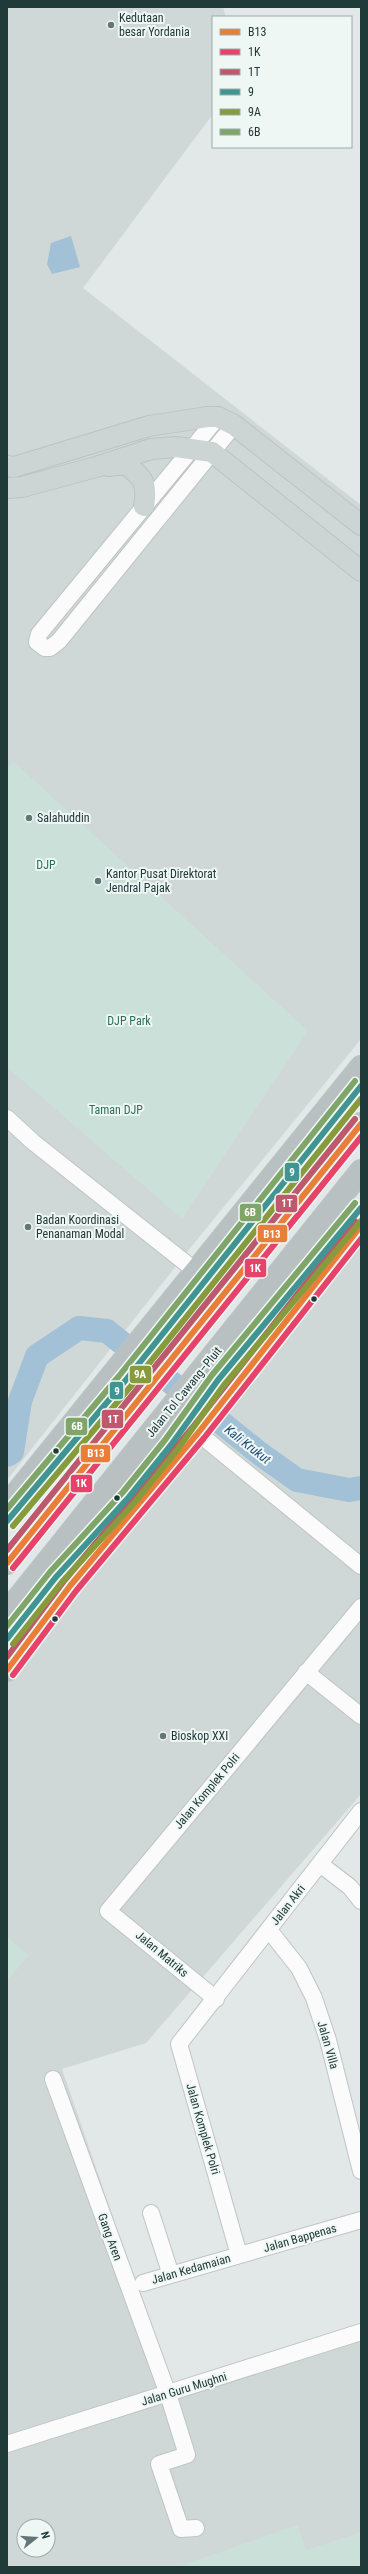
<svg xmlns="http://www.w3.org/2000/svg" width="368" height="2574" viewBox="0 0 368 2574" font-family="'Roboto Condensed',sans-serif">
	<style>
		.built { fill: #cfd8d7; fill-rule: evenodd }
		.green { fill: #cae0d8 }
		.water { fill: #a2c0d6 }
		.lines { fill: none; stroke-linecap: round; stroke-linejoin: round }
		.river { stroke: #a2c0d6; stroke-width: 24 }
		.minor-casing { stroke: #bfc4c4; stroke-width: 18 }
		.major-casing { stroke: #bbc3c3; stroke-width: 22 }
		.highway-casing { stroke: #bbc3c3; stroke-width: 24 }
		.minor { stroke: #fbfbfb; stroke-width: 16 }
		.major { stroke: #cdd4d4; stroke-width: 20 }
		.highway { stroke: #b9c0c1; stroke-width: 22 }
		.bus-1-casing { stroke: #eff7f5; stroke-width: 9 }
		.bus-2-casing { stroke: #eff7f5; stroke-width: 9 }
		.bus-3-casing { stroke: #eff7f5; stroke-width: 9 }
		.bus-4-casing { stroke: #eff7f5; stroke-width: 9 }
		.bus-5-casing { stroke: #eff7f5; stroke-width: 9 }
		.bus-6-casing { stroke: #eff7f5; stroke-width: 9 }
		.bus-1 { stroke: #e97e38; stroke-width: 6 }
		.bus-2 { stroke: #e6426a; stroke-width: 6 }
		.bus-3 { stroke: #bd586d; stroke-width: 6 }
		.bus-4 { stroke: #409592; stroke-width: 6 }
		.bus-5 { stroke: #879b3c; stroke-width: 6 }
		.bus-6 { stroke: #7fa568; stroke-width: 6 }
		.poi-dot { fill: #647676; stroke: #eff7f5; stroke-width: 1.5 }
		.bus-dot { fill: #203939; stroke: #eff7f5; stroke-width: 1.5 }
		.labels { text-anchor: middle; stroke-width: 4; stroke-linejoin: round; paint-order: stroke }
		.poi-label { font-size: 12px; fill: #203939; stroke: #eff7f5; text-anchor: start }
		.park-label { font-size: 12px; fill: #2b6f59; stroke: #eff7f5 }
		.street-label { font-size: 12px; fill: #203939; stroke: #eff7f5 }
		.water-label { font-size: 13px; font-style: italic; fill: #1c4c73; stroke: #eff7f5 }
		.line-badge { stroke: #eff7f5; stroke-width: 1.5 }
		.badge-label { font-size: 11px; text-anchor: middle; font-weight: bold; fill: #fff }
	</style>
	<rect width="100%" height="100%" fill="#e2e7e7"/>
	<path class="built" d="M7 7H223L226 17H213V114L83 288 361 505V1039L191 1247 7 1480Z
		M361 1229V1794L146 2043 62 2069 173 2392 357 2335 361 2346V2567H7V1671ZM24 2526H48V2550H24Z"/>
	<path class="green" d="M13 761 308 1031 182 1219 7 1067V769Z
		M7 1937 29 1955 7 1981Z
		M298 2525 306 2550 361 2532V2567H177Z"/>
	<path class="water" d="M71 236 80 267 52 274 47 264 51 243Z"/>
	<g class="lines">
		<path class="river" d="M7 1455 12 1452 20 1401 37 1356 79 1328 107 1331 259 1453 297 1480 349 1490 361 1488"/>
		<g class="minor-casing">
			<path id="minor" d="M218 417 39 634 37 642 45 648H50L59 641 234 425
				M7 1118 33 1142 197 1272
				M198 1433 361 1566
				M306 1672 361 1716
				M320 1864 350 1887 361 1901
				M269 1930 299 1968 314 1998 328 2040 361 2171
				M216 1999 108 1911 361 1607
				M53 2079 168 2394 187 2455 159 2464 181 2529 196 2528
				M151 2213 171 2275
				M239 2255 179 2044 361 1811
				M143 2283 361 2220
				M7 2444 361 2332"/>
		</g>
		<g class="major-casing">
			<path id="major" d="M7 466 14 467 149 426 207 417H218L234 425 361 525
				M108 466 125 464C143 477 148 483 144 506
				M7 488 22 487 96 467 151 449 176 447 212 452 361 571"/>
		</g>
		<g class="highway-casing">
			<path id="highway" d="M7 1505 361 1067
				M7 1563 361 1124
				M7 1612 361 1171
				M7 1670 70 1586 198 1433 361 1226"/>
		</g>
		<use href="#minor" class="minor"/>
		<use href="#major" class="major"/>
		<use href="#highway" class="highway"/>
		<g class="bus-1-casing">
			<path id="bus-1" d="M7 1563 361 1124
				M7 1670 70 1586 198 1433 361 1226"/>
		</g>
		<g class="bus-2-casing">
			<path id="bus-2" d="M13 1568 361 1137
				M13 1675 76 1591 204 1438 361 1239"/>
		</g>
		<g class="bus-3-casing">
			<path id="bus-3" d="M7 1550 355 1119
				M7 1657 64 1581 192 1428 355 1221"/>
		</g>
		<g class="bus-4-casing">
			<path id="bus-4" d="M7 1521 125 1381 361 1086
				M7 1639 56 1577 129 1497 171 1445 218 1380 361 1208"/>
		</g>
		<g class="bus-5-casing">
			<path id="bus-5" d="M13 1526 131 1386 361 1099
				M13 1644 62 1582 135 1502 177 1450 224 1385 361 1221"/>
		</g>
		<g class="bus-6-casing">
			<path id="bus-6" d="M7 1509 119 1376 355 1081
				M7 1626 50 1572 123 1492 165 1440 212 1375 355 1203"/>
		</g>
		<use href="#bus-1" class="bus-1"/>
		<use href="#bus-2" class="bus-2"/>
		<use href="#bus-3" class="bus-3"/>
		<use href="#bus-4" class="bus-4"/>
		<use href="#bus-5" class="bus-5"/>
		<use href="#bus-6" class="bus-6"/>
	</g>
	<g class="poi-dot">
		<circle cx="111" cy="25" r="4"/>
		<circle cx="29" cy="818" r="4"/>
		<circle cx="98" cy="881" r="4"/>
		<circle cx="28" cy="1227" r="4"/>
		<circle cx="163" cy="1736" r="4"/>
	</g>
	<g class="bus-dot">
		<circle cx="314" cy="1299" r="3.5"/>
		<circle cx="56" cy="1451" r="3.5"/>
		<circle cx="117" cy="1498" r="3.5"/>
		<circle cx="55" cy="1619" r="3.5"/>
	</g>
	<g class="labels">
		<g class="poi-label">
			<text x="119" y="22">Kedutaan<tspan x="119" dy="14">besar Yordania</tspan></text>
			<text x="37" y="822">Salahuddin</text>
			<text x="106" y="878">Kantor Pusat Direktorat<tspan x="106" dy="14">Jendral Pajak</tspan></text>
			<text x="36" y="1224">Badan Koordinasi<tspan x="36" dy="14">Penanaman Modal</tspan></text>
			<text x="171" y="1740">Bioskop XXI</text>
		</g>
		<g class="park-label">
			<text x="46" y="869">DJP</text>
			<text x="129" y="1025">DJP Park</text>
			<text x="116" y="1114">Taman DJP</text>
		</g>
		<g class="street-label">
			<text transform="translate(184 1392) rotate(-51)" y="4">Jalan Tol Cawang–Pluit</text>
			<text transform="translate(207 1791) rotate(-50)" y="4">Jalan Komplek Polri</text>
			<text transform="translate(288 1905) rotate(-52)" y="4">Jalan Akri</text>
			<text transform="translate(162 1954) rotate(40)" y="4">Jalan Matriks</text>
			<text transform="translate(328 2045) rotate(74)" y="4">Jalan Villa</text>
			<text transform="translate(203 2129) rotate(74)" y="4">Jalan Komplek Polri</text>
			<text transform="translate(110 2237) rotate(70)" y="4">Gang Aren</text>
			<text transform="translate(300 2238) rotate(-16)" y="4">Jalan Bappenas</text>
			<text transform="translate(191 2269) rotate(-16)" y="4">Jalan Kedamaian</text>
			<text transform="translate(184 2389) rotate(-17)" y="4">Jalan Guru Mughni</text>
		</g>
		<g class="water-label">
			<text transform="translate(248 1444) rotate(38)" y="5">Kali Krukut</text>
		</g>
	</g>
	<g class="line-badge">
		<rect x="284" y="1162" width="16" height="20" rx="4" fill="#409592"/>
		<rect x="275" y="1194" width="23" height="19" rx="4" fill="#bd586d"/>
		<rect x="239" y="1203" width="23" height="19" rx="4" fill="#7fa568"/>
		<rect x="257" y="1224" width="31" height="19" rx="4" fill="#e97e38"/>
		<rect x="244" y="1258" width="23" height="20" rx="4" fill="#e6426a"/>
		<rect x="129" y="1365" width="23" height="19" rx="4" fill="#879b3c"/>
		<rect x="109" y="1381" width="15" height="19" rx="4" fill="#409592"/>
		<rect x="101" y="1409" width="23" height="20" rx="4" fill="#bd586d"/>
		<rect x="65" y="1417" width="23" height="19" rx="4" fill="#7fa568"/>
		<rect x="80" y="1444" width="31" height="19" rx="4" fill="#e97e38"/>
		<rect x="70" y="1474" width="23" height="19" rx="4" fill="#e6426a"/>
	</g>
	<g class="badge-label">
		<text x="292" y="1176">9</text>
		<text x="287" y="1207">1T</text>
		<text x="250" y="1216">6B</text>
		<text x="272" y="1238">B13</text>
		<text x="255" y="1272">1K</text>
		<text x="140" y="1378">9A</text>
		<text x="117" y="1395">9</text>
		<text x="113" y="1423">1T</text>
		<text x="77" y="1430">6B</text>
		<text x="96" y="1457">B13</text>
		<text x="81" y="1487">1K</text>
	</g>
	<rect width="368" height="2574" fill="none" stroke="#203939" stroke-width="16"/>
	<rect x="212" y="16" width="140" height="132" fill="#eff7f5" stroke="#9cabaa"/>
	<rect x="220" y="29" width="20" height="6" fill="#e97e38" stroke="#9cabaa"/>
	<text x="248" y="36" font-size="12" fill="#203939">B13</text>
	<rect x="220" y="49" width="20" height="6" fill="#e6426a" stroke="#9cabaa"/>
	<text x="248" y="56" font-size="12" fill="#203939">1K</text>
	<rect x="220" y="69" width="20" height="6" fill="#bd586d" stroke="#9cabaa"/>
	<text x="248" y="76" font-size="12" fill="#203939">1T</text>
	<rect x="220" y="89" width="20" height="6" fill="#409592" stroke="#9cabaa"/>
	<text x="248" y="96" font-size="12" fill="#203939">9</text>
	<rect x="220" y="109" width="20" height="6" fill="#879b3c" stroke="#9cabaa"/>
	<text x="248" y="116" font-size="12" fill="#203939">9A</text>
	<rect x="220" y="129" width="20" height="6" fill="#7fa568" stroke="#9cabaa"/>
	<text x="248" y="136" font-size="12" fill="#203939">6B</text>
	<g transform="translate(36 2538) rotate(73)"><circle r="19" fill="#eff7f5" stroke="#9cabaa"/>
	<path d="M0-3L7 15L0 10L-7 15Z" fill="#647676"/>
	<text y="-6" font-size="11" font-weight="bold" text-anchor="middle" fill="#203939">N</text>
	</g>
</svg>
